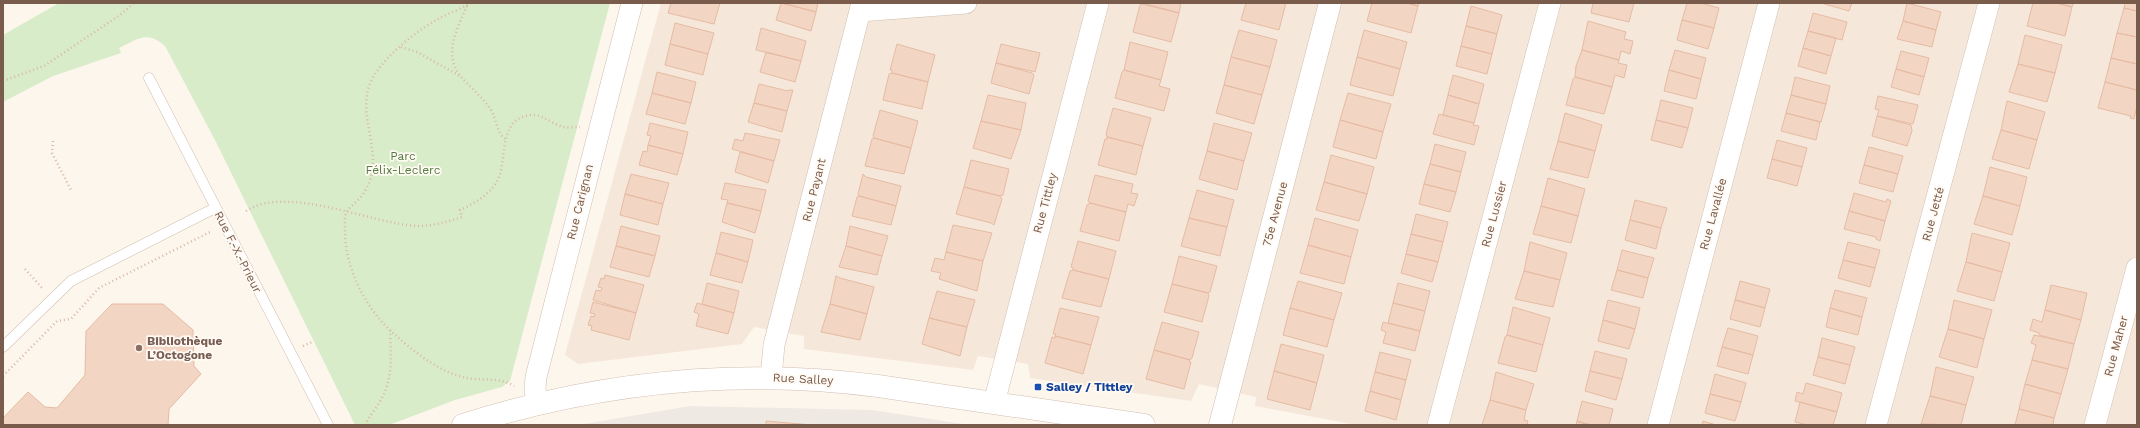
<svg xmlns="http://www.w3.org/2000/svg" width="2140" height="428" viewBox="0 0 2140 428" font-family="'Work Sans',sans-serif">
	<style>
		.residential { fill: #f5e8da }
		.industrial { fill: #efe9e4 }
		.green { fill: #d8ecc9 }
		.building { fill: #f3d5c3; stroke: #e6bba3 }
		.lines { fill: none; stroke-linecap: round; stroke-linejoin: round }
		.service-casing { stroke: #d1beb0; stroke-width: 11 }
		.minor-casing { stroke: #d1beb0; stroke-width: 22 }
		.tertiary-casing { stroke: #d1beb0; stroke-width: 23 }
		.path { stroke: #d9b8a5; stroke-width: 2.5; stroke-dasharray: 1 3; stroke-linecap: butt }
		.service { stroke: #fff; stroke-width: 10 }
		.minor { stroke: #fff; stroke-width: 21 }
		.tertiary { stroke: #fff; stroke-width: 22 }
		.education-dot { fill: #8d6e63; stroke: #fffaf3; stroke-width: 1.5 }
		.transit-dot { fill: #1a4fb4; stroke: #fffaf3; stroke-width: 1.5 }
		.labels { text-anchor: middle; stroke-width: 3.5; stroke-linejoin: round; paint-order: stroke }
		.park-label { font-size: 12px; fill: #537a41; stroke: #fffaf3 }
		.street-label { font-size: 12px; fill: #7a5c4d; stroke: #fffaf3 }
		.education-label { font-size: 12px; font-weight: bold; fill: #785e54; stroke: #fffaf3; text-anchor: start }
		.transit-label { font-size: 12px; font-weight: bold; fill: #164399; stroke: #fffaf3; text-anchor: start }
	</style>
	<rect width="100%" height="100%" fill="#fdf6ec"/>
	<path class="residential" d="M661 3H2137V425H1356L1255 406 1256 397 1199 384 1191 401 1030 378 1028 364 978 356 973 370 804 349V336L754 327 742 344 578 364 565 355Z"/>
	<path class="industrial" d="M690 406 872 410 970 425H578Z"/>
	<path class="green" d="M59 3H610L510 381 502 387 455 400 389 425H355L215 140 165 46C147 30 138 39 119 48L121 53 53 76 3 102V35Z"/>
	<path class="building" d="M671 3H720L714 24 668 13Z
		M781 3 816 12 811 31 776 20Z
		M782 3H818L816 12Z
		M1142 3H1181L1179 13Z
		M1246 3H1286L1279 30 1241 20Z
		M1372 3H1407L1418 6 1411 33 1367 21Z
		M1407 3H1419L1418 6Z
		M1593 3H1634L1629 22 1591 13Z
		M1687 3H1700L1719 8 1714 28 1682 20Z
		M1821 3H1852L1849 11Z
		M1907 3 1941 12 1936 30 1903 21Z
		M2033 3H2056L2072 7 2065 36 2027 26Z
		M2056 3H2074L2072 7Z
		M2125 3H2137V11L2124 8Z
		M1142 4 1179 13 1171 42 1133 32 1140 5Z
		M1471 6 1502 15 1497 34 1466 26Z
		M2124 8 2137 11V37L2117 33Z
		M1813 13 1847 22 1842 40 1808 31Z
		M1682 20 1714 28 1708 49 1677 40Z
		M1588 21 1626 32 1624 39 1633 41 1630 54 1621 51 1619 60 1582 50Z
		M1903 21 1936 30 1932 47 1897 39Z
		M675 23 714 33 708 54 670 44Z
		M1466 26 1497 34 1492 54 1461 46Z
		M761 28 806 41 801 61 756 50Z
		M1239 30 1277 40 1270 67 1231 57Z
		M1364 30 1407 42 1400 69 1357 57Z
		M1808 31 1836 38 1831 56 1803 48Z
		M2117 33 2137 37V64L2111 58Z
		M2025 35 2062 45 2055 73 2018 64Z
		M1130 42 1168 52 1161 80 1124 70Z
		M670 44 708 54 703 75 665 65Z
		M897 44 935 55 928 82 892 73V70H890Z
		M1001 44 1040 53 1035 72 996 63Z
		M1461 46 1492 54 1487 74 1456 66Z
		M1803 48 1831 56 1826 74 1798 66Z
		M1582 50 1619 60 1618 63 1627 65 1624 78 1615 75 1612 87 1575 77 1576 66Z
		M1675 50 1706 58 1701 79 1669 70Z
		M1901 51 1929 58 1924 77 1896 69Z
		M766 52 801 61 795 82 760 72Z
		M1231 57 1270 67 1262 95 1224 85Z
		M1357 57 1400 69 1393 96 1350 85Z
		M2111 58 2137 64V90L2105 82Z
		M996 63 1032 73 1034 75 1029 94 991 83Z
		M2018 64 2055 73 2047 102 2009 92Z
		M1896 69 1924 77 1919 95 1891 87Z
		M1124 70 1161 80 1159 86 1170 89 1164 111 1115 98 1122 72Z
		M1669 70 1701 79 1696 99 1664 91Z
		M657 72 696 82 691 103 652 93Z
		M892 73 928 82 922 109 883 100 889 74Z
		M1453 75 1484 84 1479 104 1448 95Z
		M1575 77 1612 87 1604 114 1566 105 1573 79Z
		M1795 77 1830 86 1826 104 1791 95Z
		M2105 82 2137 90V106L2134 119 2130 118 2131 116 2098 108Z
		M759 84 788 91 789 90H793L787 111 754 103Z
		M1224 85 1262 95 1254 124 1216 113Z
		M652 93 691 103 685 124 646 114Z
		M1348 93 1391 104 1383 132 1340 120Z
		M988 95 1026 103 1021 130 981 121Z
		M1448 95 1479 104 1474 123 1443 115Z
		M1791 95 1826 104 1821 122 1786 113Z
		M1878 96 1918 105 1913 124 1877 116 1879 110 1875 109Z
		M1661 100 1693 108 1688 128 1656 120Z
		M2007 101 2045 112 2037 140 2001 130Z
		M754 103 787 111 782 132 748 122Z
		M1113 108 1151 118 1143 146 1107 137 1106 134Z
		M880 110 918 121 911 148 874 138 873 136Z
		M1565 113 1602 125 1595 151 1558 141Z
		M1786 113 1820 122 1816 140 1781 131Z
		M1439 114 1474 123 1473 125 1479 126 1474 145 1433 134Z
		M1877 116 1911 125 1912 131 1907 146 1872 136Z
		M1340 120 1383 132 1376 159 1333 147Z
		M1656 120 1688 128 1682 148 1651 140Z
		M981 121 1021 130 1011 159 973 148Z
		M650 123 688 132 683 154 648 145 651 136 647 135Z
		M1214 123 1252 133 1244 161 1207 151Z
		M2001 130 2037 140 2029 169 1992 159Z
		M745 133 780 140 774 161 732 149 735 139 743 141Z
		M1107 137 1143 146 1136 175 1098 165 1105 139H1107Z
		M874 138 911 148 904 174 865 166 872 139Z
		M1777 140 1807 148 1802 167 1772 159Z
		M1558 141 1595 151 1588 178 1550 169Z
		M1435 144 1466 152 1461 172 1430 164Z
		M648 145 683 154 677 175 639 165 643 151 647 152Z
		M1869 147 1903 156 1898 174 1864 165Z
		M1207 151 1244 161 1237 190 1199 179Z
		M740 152 774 161 768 183 735 172Z
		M1331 155 1374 167 1367 194 1324 182Z
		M1772 159 1802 167 1797 186 1767 178Z
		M971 160 1009 169 1003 195 1000 196 964 187Z
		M1430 164 1461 172 1456 192 1424 184Z
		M1864 165 1898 174 1893 192 1859 183Z
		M1990 167 2027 177 2020 206 1983 196Z
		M631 174 669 183 663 204 625 194Z
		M863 174 866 177 901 186 896 206 859 196 858 194Z
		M1095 175 1133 184 1131 193 1138 194 1134 206 1128 204 1126 212 1090 203 1088 201Z
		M1548 178 1585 189 1578 216 1541 206Z
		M1324 182 1367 194 1359 221 1316 210Z
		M725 183 766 190 761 211 727 203 728 200 721 199Z
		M1424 184 1456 192 1450 212 1419 204Z
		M964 187 1000 196 1002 199 994 225 991 223 956 214Z
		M1197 190 1234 200 1227 227 1189 218Z
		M1854 193 1886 202 1887 199 1891 201 1885 221 1849 211Z
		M625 194 663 204 658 225 620 215Z
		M859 196 896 206 891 225 852 216 857 197Z
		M1983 196 2020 206 2012 235 1974 224Z
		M1635 200 1667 208 1661 228 1630 220Z
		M727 203 761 211 755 233 722 222Z
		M1090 203 1126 212 1119 241 1080 231 1087 205Z
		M1541 206 1578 216 1571 243 1533 234Z
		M1849 211 1885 221 1880 241 1876 239V237L1844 229Z
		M1416 214 1448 222 1443 242 1411 234Z
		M1189 218 1227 227 1220 256 1181 246Z
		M1315 218 1358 230 1351 257 1308 245Z
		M1630 220 1661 228 1656 249 1625 240Z
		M953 225 992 233 983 261 946 252Z
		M621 226 660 236 655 256 616 246Z
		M850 226 888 236 882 256 846 246Z
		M721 232 753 240 748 262 716 253Z
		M1972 233 2010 243 2002 272 1966 262Z
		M1411 234 1443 242 1438 262 1406 254Z
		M1078 241 1116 251 1109 279 1073 270V268L1071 267Z
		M1530 242 1567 253 1560 280 1524 271Z
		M1848 242 1880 250 1875 268 1843 260Z
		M1308 245 1351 257 1344 284 1300 273Z
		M616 246 655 256 649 277 610 267Z
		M846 246 882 256 877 275 839 267Z
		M1622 250 1654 258 1648 278 1617 270Z
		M946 252 983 261 977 291 939 279 941 273 931 271 935 258 944 260Z
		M716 253 748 262 742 283 710 275Z
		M1406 254 1438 262 1432 282 1401 273Z
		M1179 256 1217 266 1210 292 1208 293 1172 284Z
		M1843 260 1875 268 1870 287 1838 278Z
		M1966 262 2002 272 1994 301 1957 291Z
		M1073 270 1109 279 1101 307 1062 298 1070 271Z
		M1617 270 1648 278 1643 298 1611 290Z
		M1524 271 1560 280 1553 307 1515 299Z
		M605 275 644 285 636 313 593 300 596 290 601 291 602 288 598 287 601 278 604 279Z
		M836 276 840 278 874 287 867 314 830 304Z
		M1298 281 1342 293 1334 320 1290 308Z
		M1740 281 1770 289 1765 308 1735 300Z
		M707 283 739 291 734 313 702 304Z
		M1398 283 1430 291 1425 311 1393 303Z
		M1172 284 1208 293 1209 296 1202 322 1164 312Z
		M2051 285 2087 293 2081 320 2045 310Z
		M1835 290 1867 298 1862 317 1830 308Z
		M937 291 975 300 967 327 929 318Z
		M1608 300 1640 308 1635 329 1603 320Z
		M1735 300 1765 308 1760 327 1730 319Z
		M1954 300 1992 310 1984 339 1948 329Z
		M593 302 636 313 629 340 591 330 592 326 588 325 591 316 594 317 595 314 590 313Z
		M697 303 734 313 728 334 696 326 699 314 694 312Z
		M1393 303 1425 311 1420 331 1388 323Z
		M112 304H163L193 330 194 366 201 374 169 409 168 425H3V418L28 392 45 407 57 408 85 375 86 331Z
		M830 304 867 314 860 340 821 332Z
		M1513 307 1550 318 1543 345 1507 335Z
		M1060 308 1099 317 1091 345 1055 336 1056 334H1053Z
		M1290 308 1334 320 1327 347 1283 335Z
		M1830 308 1862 317 1858 335 1826 327Z
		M2045 310 2081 320 2074 344 2039 335V333L2030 330 2033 319 2042 322Z
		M929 318 967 327 960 356 922 344Z
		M1603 320 1635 329 1629 349 1598 341Z
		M1162 322 1199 332 1192 358 1190 360 1154 350Z
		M1383 322 1420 331 1415 351 1383 343 1386 332 1381 330Z
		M1728 328 1758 336 1753 355 1722 347Z
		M1948 329 1984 339 1977 368 1939 357Z
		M1507 335 1543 345 1536 372 1498 363 1505 337Z
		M2034 335 2074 344 2068 369 2032 360 2036 345 2031 343Z
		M1055 336 1091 345 1083 374 1045 363 1052 337 1055 338Z
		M1822 338 1855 347 1850 365 1818 357Z
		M1281 344 1324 355 1317 383 1274 371Z
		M1722 347 1753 355 1748 374 1717 366Z
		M1154 350 1190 360 1189 362H1191L1184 389 1146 379Z
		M1595 351 1627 359 1622 379 1590 371Z
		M1380 352 1411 360 1406 380 1375 372Z
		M1818 357 1850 365 1845 384 1813 375Z
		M2032 360 2068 369 2061 394 2025 384Z
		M1936 367 1974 377 1966 405 1930 396Z
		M1274 371 1317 383 1310 410 1267 399Z
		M1590 371 1622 379 1616 400 1585 391Z
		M1375 372 1406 380 1401 400 1370 391Z
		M1496 372 1534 384 1526 410 1490 400Z
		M1715 374 1746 383 1741 402 1710 394Z
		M1806 383 1842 393 1837 412 1795 401 1797 392 1803 394Z
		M2025 384 2061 394 2054 418 2019 409Z
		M1370 391 1401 400 1396 420 1365 411Z
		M1710 394 1741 402 1735 421 1705 413Z
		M1930 396 1966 405 1961 425 1921 424Z
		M1490 400 1526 410 1524 420 1528 421 1527 425H1482Z
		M1582 401 1613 409 1609 425H1591L1577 421Z
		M1800 402 1837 412 1833 425H1808L1795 422Z
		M2019 409 2054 418 2053 425H2015Z
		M766 421 812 425H766Z
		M1577 421 1578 422 1591 425H1576Z
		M1703 421 1716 425H1702Z"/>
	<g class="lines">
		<g class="service-casing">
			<path id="service" d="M149 78 328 425
				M3 347 71 281 215 208"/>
		</g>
		<g class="minor-casing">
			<path id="minor" d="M860 11 966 3
				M771 377 774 345 862 3
				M537 403 535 389 536 377 632 3
				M994 403 1098 3
				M1438 425 1550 3
				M1658 425 1769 3
				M1876 425 1989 3
				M2095 425 2137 268"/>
		</g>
		<g class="tertiary-casing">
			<path id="tertiary" d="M463 425C597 382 737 368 878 386L1144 425
				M1220 425 1330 3"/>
		</g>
		<path class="path" d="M471 3C461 9 449 13 438 19 415 32 390 52 375 74 356 103 374 134 373 165 372 178 367 191 358 200 354 204 350 207 347 211 344 216 345 223 345 229 344 266 365 308 393 333 413 351 440 373 467 378 483 381 501 377 514 386
			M467 6C457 29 442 55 462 78 471 88 481 96 489 107 497 117 495 130 505 139
			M401 47 417 52 460 76
			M3 81 44 66 120 15 134 3
			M53 141 52 153 72 192
			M372 169 390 170
			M246 211C287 184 372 224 417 226 433 226 447 222 462 217L460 210C475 203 492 194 499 177 507 157 498 116 533 115 544 115 553 125 564 127 569 128 575 127 580 127
			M25 269 42 288
			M303 346 312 342
			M3 376 57 321 71 319 99 288 212 231
			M365 425C370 415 378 406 383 396 393 376 391 352 390 330"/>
		<use href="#service" class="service"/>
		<use href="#minor" class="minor"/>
		<use href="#tertiary" class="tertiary"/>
	</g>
	<circle class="education-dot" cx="139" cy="348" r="4"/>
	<rect class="transit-dot" x="1034" y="383" width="8" height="8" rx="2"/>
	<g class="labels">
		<g class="park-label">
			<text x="403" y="160">Parc<tspan x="403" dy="14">Félix-Leclerc</tspan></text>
		</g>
		<g class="street-label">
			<text transform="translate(814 190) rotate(-76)" y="4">Rue Payant</text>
			<text transform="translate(580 202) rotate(-76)" y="4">Rue Carignan</text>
			<text transform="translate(1045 203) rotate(-75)" y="4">Rue Tittley</text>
			<text transform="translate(1275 214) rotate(-75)" y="4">75e Avenue</text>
			<text transform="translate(1494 214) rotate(-75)" y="4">Rue Lussier</text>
			<text transform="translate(1713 214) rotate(-75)" y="4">Rue Lavallée</text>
			<text transform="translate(1933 214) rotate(-75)" y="4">Rue Jetté</text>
			<text transform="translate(238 252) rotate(63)" y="4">Rue F.-X.-Prieur</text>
			<text transform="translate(2116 346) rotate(-75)" y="4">Rue Maher</text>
			<text transform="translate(803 379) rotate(3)" y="4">Rue Salley</text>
		</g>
		<g class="education-label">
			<text x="147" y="345">Bibliothèque<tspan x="147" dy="14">L’Octogone</tspan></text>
		</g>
		<g class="transit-label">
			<text x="1046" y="391">Salley / Tittley</text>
		</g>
	</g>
	<rect width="2140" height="428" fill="none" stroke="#7a5c4d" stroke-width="8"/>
</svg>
